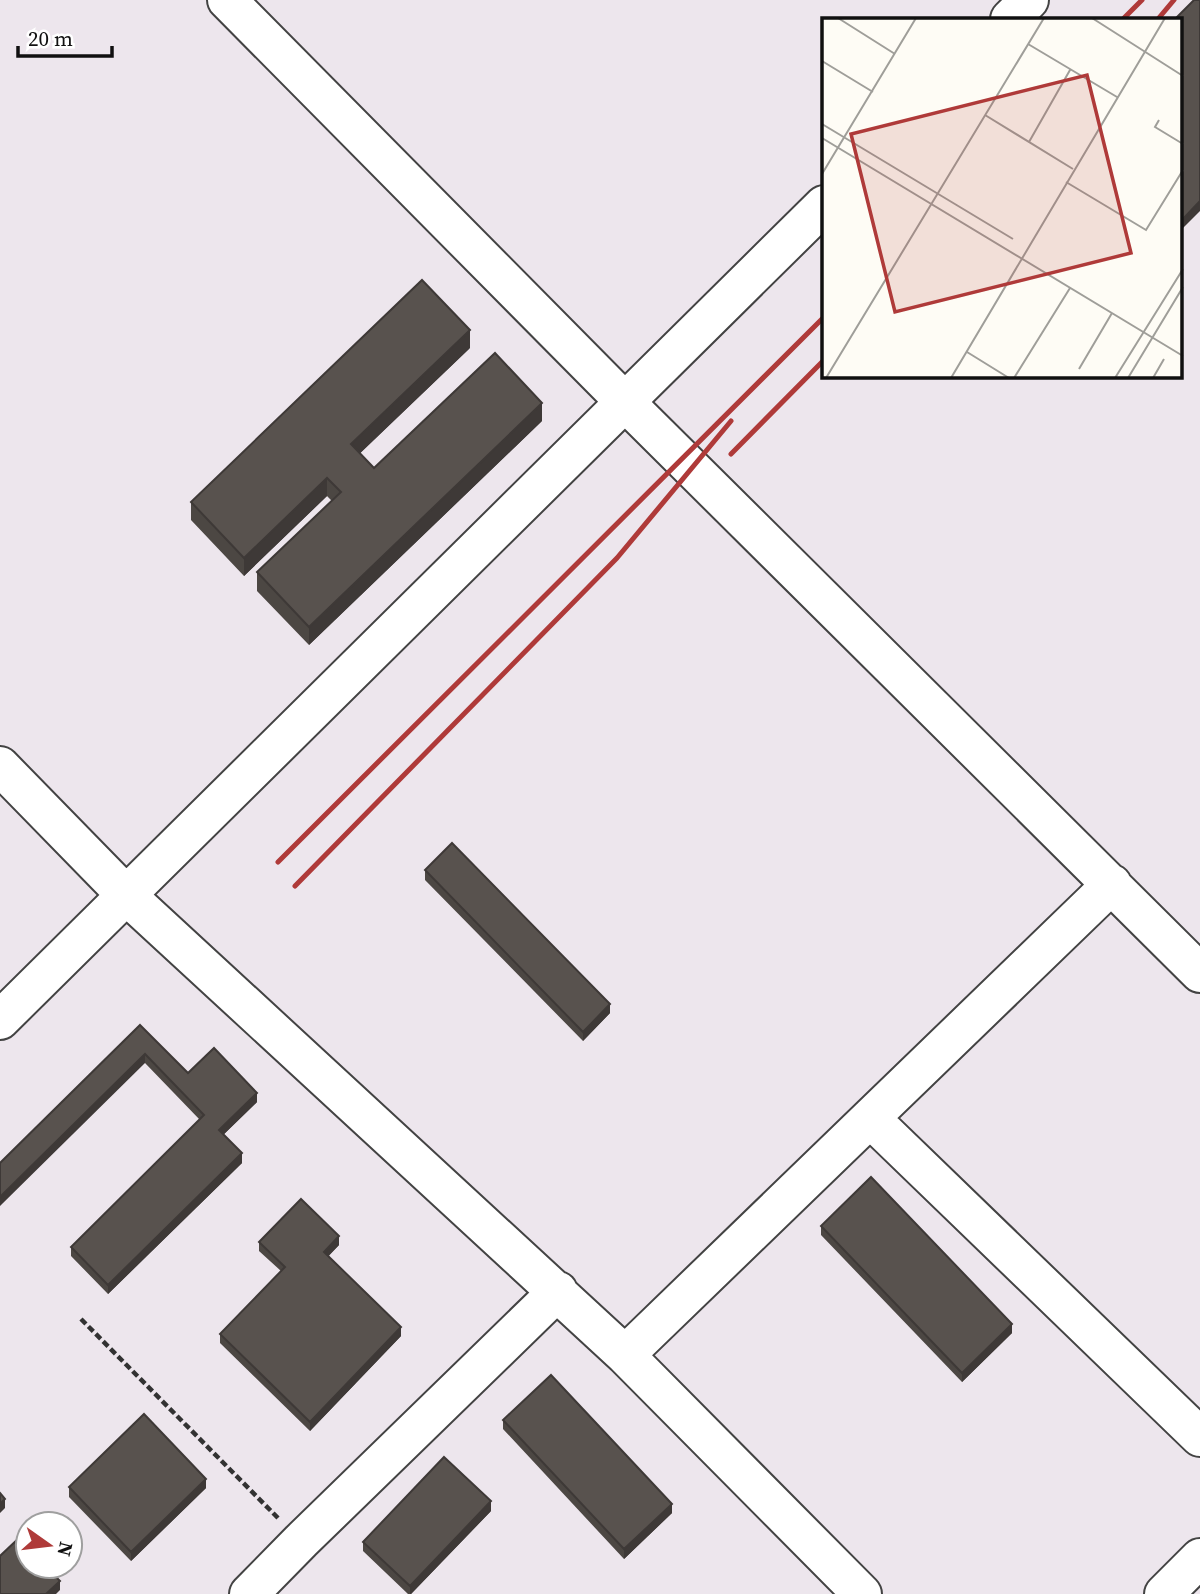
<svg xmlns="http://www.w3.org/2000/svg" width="1200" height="1594" viewBox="0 0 1200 1594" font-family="'Source Serif 4',serif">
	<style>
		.industrial { fill: #ede6ed; fill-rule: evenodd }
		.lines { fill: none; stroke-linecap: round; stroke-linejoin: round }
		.minor-casing { stroke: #434343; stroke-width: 42 }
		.path { stroke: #323232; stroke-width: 4.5; stroke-dasharray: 7 3.5; stroke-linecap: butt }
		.minor { stroke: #fff; stroke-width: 38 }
		.rail { stroke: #af3a39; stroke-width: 5 }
		.wall { fill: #4c4743 }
		.shaded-wall { fill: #3e3937 }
		.building { fill: #58524e; stroke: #3e3937; stroke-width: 2 }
		.inset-road { fill: none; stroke: #9f9e99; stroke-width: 2 }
		.view { fill: #af3a39; fill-opacity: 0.15; stroke: #af3a39; stroke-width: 3.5 }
		.inset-edge { fill: none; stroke: #101010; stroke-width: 3.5 }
	</style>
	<rect width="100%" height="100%" fill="#fefcf5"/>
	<path class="industrial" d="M0 0H1200V1594H0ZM824 19H1181V376H824ZM28 1524H70V1566H28Z"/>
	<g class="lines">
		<g class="minor-casing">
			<path id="minor" d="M227 0 626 403 1200 973
				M1010 19 1029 0
				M0 766 125 894 625 1355 862 1594
				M0 1020 824 205
				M870 1118 1200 1437
				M625 1355 1112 884
				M249 1594 301 1541 558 1291
				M1164 1594 1200 1558"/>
		</g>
		<path class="path" d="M81 1319 278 1518"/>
		<use href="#minor" class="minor"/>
		<path class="rail" d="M1123 19 1142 0
			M1158 19 1174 0
			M731 454 824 360
			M278 862 824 317
			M295 886 617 558 731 421"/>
	</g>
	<path class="wall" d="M470 348 360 453 374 468 542 421 309 645 257 591V572L332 501 327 496 244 576 191 520V502Z
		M425 870 610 1013 583 1041 425 880Z
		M140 1025 188 1073 257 1102 223 1135 242 1163 108 1294 71 1256V1247L200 1120 145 1063Z
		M821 1226 1012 1333 962 1382 821 1235Z
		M259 1242 339 1245 328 1256 401 1336 310 1431 220 1343V1334L281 1271 259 1251Z
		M503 1420 672 1513 624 1559 503 1429Z
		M69 1487 206 1488 131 1561 69 1497Z
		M491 1511 411 1594H408L363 1551V1542Z"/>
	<path class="shaded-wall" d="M1200 201V211L1181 230V221Z
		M470 330V348L351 462V444Z
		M542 403V421L309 645V627Z
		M327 478V496L244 576V558Z
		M610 1004V1013L583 1041V1032Z
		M145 1054V1063L0 1206V1197Z
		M257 1093V1102L219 1139V1130Z
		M242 1153V1163L108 1294V1285Z
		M339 1236V1245L324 1261V1252Z
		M1012 1324V1333L962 1382V1373Z
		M401 1327V1336L310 1431V1422Z
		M206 1479V1488L131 1561V1552Z
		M5 1499V1508L0 1513V1504Z
		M491 1501V1511L411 1594H410V1586Z
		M672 1504V1513L624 1559V1549Z
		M60 1581V1590L56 1594H46Z"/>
	<path class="building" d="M1194 0H1200V201L1181 221V19H1175Z
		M422 280 470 330 351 444 374 468 495 353 542 403 309 627 257 572 341 492 327 478 244 558 191 502Z
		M452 843 610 1004 583 1032 425 870Z
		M140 1025 188 1073 214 1048 257 1093 219 1130 242 1153 108 1285 71 1247 204 1115 145 1054 0 1197V1163Z
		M871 1177 1012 1324 962 1373 821 1226Z
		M301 1199 339 1236 324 1252 401 1327 310 1422 220 1334 285 1267 259 1242Z
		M551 1375 672 1504 624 1549 503 1420Z
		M144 1414 206 1479 131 1552 69 1487Z
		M444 1457 491 1501 410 1586 363 1542Z
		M0 1493 5 1499 0 1504Z
		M19 1538 28 1548V1566H45L60 1581 46 1594H0V1556Z"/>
	<g transform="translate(822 18)">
		<rect width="360" height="360" fill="#fefcf5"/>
		<path class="inset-road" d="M16 0 73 36M270 0 361 58M206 26 295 79M0 43 51 74M163 97 251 151M337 102 333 109 361 126M0 106 191 221M0 120 361 338M207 124 248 52M0 156 94 0M244 164 324 212 361 152M145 334 187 360M257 351 290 295M4 360 222 0M129 360 343 0M192 360 248 270M293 360 361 251M306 360 361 269M331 360 342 341"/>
		<path class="view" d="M265 57 309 235 73 294 29 116Z"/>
		<rect width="360" height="360" class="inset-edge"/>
	</g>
	<g transform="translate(49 1545) rotate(104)"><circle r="33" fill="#ffffff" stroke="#9f9f9f" stroke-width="2"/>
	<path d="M0-5L12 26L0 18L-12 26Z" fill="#af3a39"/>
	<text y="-10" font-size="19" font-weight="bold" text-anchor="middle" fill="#101010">N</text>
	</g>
	<path d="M18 46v10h94v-10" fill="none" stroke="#101010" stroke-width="3.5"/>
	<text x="28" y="46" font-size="21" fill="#101010" stroke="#ffffff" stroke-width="5" paint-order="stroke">20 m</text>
</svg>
